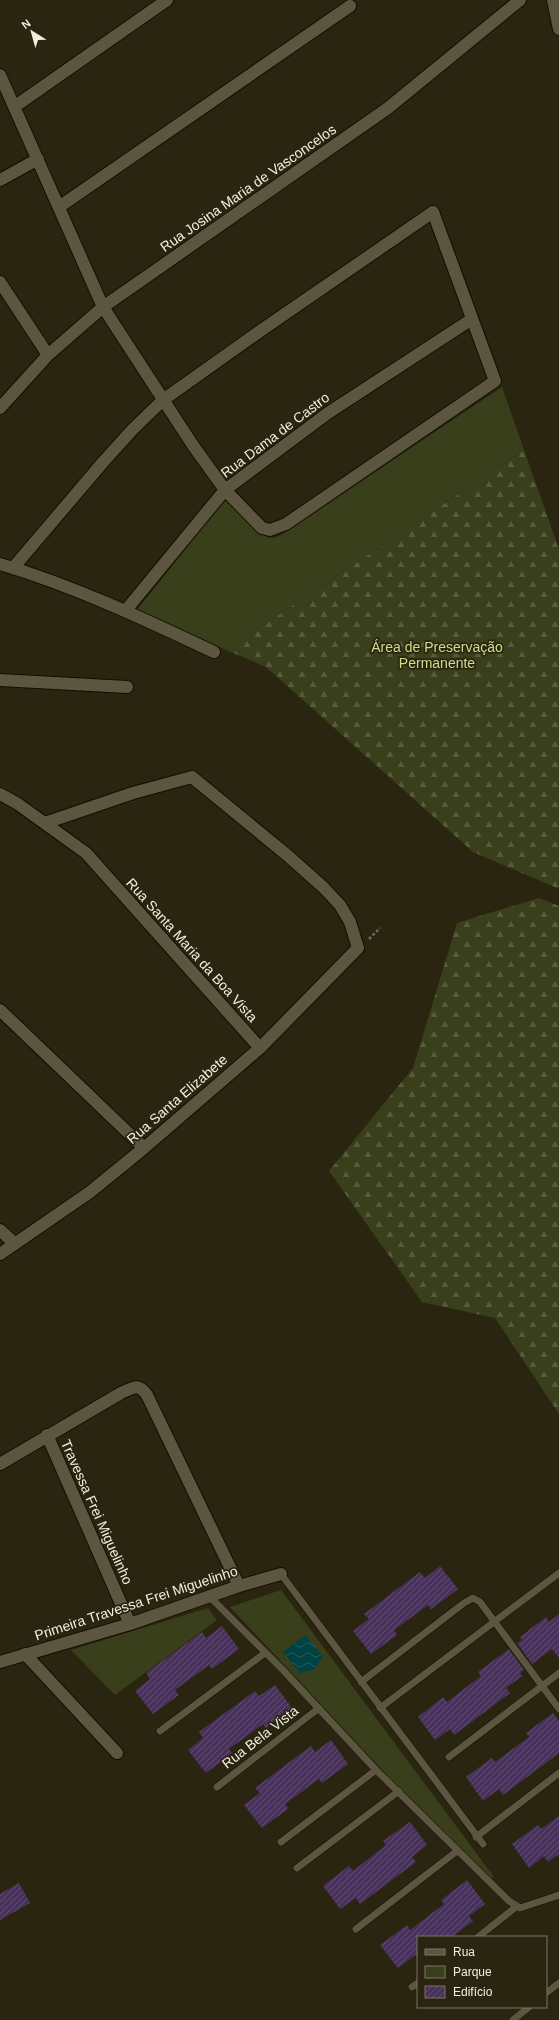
<svg xmlns="http://www.w3.org/2000/svg" width="559" height="2020" viewBox="0 0 559 2020" font-family="Helvetica,sans-serif">
	<style>
		.forest { fill: url(#forest-firs) }
		.park { fill: #393f1a }
		.water { fill: url(#water-waves) }
		.building { fill: url(#building-hatch) }
		.lines { fill: none; stroke-linecap: round; stroke-linejoin: round }
		.service-casing { stroke: #130e00; stroke-width: 8 }
		.minor-casing { stroke: #130e00; stroke-width: 14 }
		.path { stroke: #6f6b5a; stroke-width: 2.5; stroke-dasharray: 3 2; stroke-linecap: butt }
		.service { stroke: #5c5640; stroke-width: 7 }
		.minor { stroke: #5c5640; stroke-width: 12 }
		.labels { text-anchor: middle; stroke-width: 3.5; stroke-linejoin: round; paint-order: stroke }
		.street-label { font-size: 14px; fill: #f1eee1; stroke: #2a2511 }
		.park-label { font-size: 14px; fill: #cddd8d; stroke: #2a2511 }
	</style>
	<defs>
		<pattern id="forest-firs" width="22" height="20" patternUnits="userSpaceOnUse"><rect width="22" height="20" fill="#393f1a"/><path d="M5 1l3.5 6h-7zM16 11l3.5 6h-7z" fill="#565b3b"/></pattern>
		<pattern id="water-waves" width="16" height="10" patternUnits="userSpaceOnUse"><rect width="16" height="10" fill="#004142"/><path d="M0 5q4-4 8 0t8 0" fill="none" stroke="#265d5d"/></pattern>
		<pattern id="building-hatch" width="6" height="6" patternUnits="userSpaceOnUse"><rect width="6" height="6" fill="#48315a"/><path d="M-1 1l2-2M0 6l6-6M5 7l2-2" fill="none" stroke="#634f71"/></pattern>
	</defs>
	<rect width="100%" height="100%" fill="#2a2511"/>
	<path class="forest" d="M524 450 559 549V889L473 852 266 667 226 650Z
		M539 898 559 906V1414L495 1318 422 1302 329 1171 413 1068 457 923Z"/>
	<path class="park" d="M502 387 524 450 226 650 137 610 226 498 267 537 274 538 281 535Z
		M281 1590 494 1877 491 1879 398 1787 230 1607Z
		M208 1608 217 1620 115 1695 71 1650Z"/>
	<path class="water" d="M305 1635 323 1656 314 1670 300 1673 283 1652Z"/>
	<path class="building" d="M440 1566 458 1589 431 1609 428 1605 394 1630 397 1635 371 1654 353 1631 369 1619 364 1614 420 1572 425 1578Z
		M559 1614V1658L552 1649 532 1664 517 1643 522 1640 520 1637 546 1617 549 1622Z
		M222 1626 239 1649 212 1669 209 1665 175 1690 179 1695 153 1714 135 1691 150 1679 146 1673 202 1632 206 1638Z
		M509 1649 524 1670 520 1673 522 1676 506 1688 510 1693 454 1735 450 1729 435 1740 418 1717 443 1697 447 1702 481 1676 478 1672Z
		M275 1685 292 1708 266 1728 263 1724 229 1749 232 1753 206 1773 188 1750 203 1738 199 1732 255 1691 259 1696Z
		M553 1713 559 1721V1753L503 1795 499 1789 483 1801 466 1777 492 1758 495 1762 529 1737 526 1733Z
		M331 1740 348 1764 322 1783 319 1779 285 1804 288 1809 262 1828 244 1805 260 1793 255 1788 311 1746 315 1752Z
		M559 1816V1854L548 1862 544 1856 529 1868 512 1844 538 1825 541 1829Z
		M410 1822 427 1845 412 1857 416 1862 360 1904 356 1898 340 1909 323 1886 349 1866 353 1871 386 1845 383 1841Z
		M467 1880 485 1904 469 1916 473 1921 452 1937H418V1953L398 1968 380 1945 407 1925 410 1930 444 1904 441 1900Z
		M19 1883 30 1903 0 1920V1894Z"/>
	<g class="lines">
		<g class="service-casing">
			<path id="service" d="M281 1574 483 1844
				M209 1596 282 1669 376 1770 509 1901 520 1908 559 1895
				M361 1682 464 1603 473 1598 480 1602 559 1709
				M380 1708 559 1573
				M160 1731 265 1653
				M449 1757 559 1673
				M217 1787 319 1708
				M476 1837 559 1773
				M281 1842 376 1770
				M297 1868 399 1791
				M356 1929 457 1851
				M478 1937 516 1907
				M412 1987 418 1983
				M546 1993 559 1983
				M513 2020 529 2007"/>
		</g>
		<g class="minor-casing">
			<path id="minor" d="M553 0 559 29
				M0 75 103 307 192 444 225 490 262 528 270 530 286 524 495 381 433 212 263 329 163 400 133 429 104 461 13 568
				M14 107 167 0
				M0 180 38 159
				M59 207 350 6
				M0 282 48 355
				M0 408 48 355 103 307 388 108 520 0
				M0 564C74 586 144 619 214 652
				M126 610 225 490 328 413 472 319
				M0 680 127 687
				M0 794 18 804 86 853 260 1048
				M0 1010 144 1148
				M0 1230 15 1244
				M0 1254 90 1192 144 1148 260 1048 358 948 350 922 340 905 323 887 287 855 192 777 133 793 45 823
				M47 1435 130 1624
				M0 1464 121 1393C133 1388 138 1382 147 1395L239 1586
				M25 1654 117 1753
				M0 1662 130 1624 239 1586 281 1574"/>
		</g>
		<path class="path" d="M369 939 380 928"/>
		<use href="#service" class="service"/>
		<use href="#minor" class="minor"/>
	</g>
	<g class="labels">
		<g class="street-label">
			<text transform="translate(248 188) rotate(-35)" y="5">Rua Josina Maria de Vasconcelos</text>
			<text transform="translate(275 435) rotate(-37)" y="5">Rua Dama de Castro</text>
			<text transform="translate(192 950) rotate(48)" y="5">Rua Santa Maria da Boa Vista</text>
			<text transform="translate(177 1099) rotate(-41)" y="5">Rua Santa Elizabete</text>
			<text transform="translate(97 1512) rotate(66)" y="5">Travessa Frei Miguelinho</text>
			<text transform="translate(136 1603) rotate(-18)" y="5">Primeira Travessa Frei Miguelinho</text>
			<text transform="translate(260 1737) rotate(-38)" y="5">Rua Bela Vista</text>
		</g>
		<g class="park-label">
			<text x="437" y="652">Área de Preservação<tspan x="437" dy="16">Permanente</tspan></text>
		</g>
	</g>
	<rect x="417" y="1936" width="130" height="72" fill="#2a2511" stroke="#7a7564"/>
	<rect x="425" y="1949" width="20" height="6" fill="#5c5640" stroke="#7a7564"/>
	<text x="453" y="1956" font-size="12" fill="#f1eee1">Rua</text>
	<rect x="425" y="1966" width="20" height="12" fill="#393f1a" stroke="#7a7564"/>
	<text x="453" y="1976" font-size="12" fill="#f1eee1">Parque</text>
	<rect x="425" y="1986" width="20" height="12" fill="url(#building-hatch)" stroke="#7a7564"/>
	<text x="453" y="1996" font-size="12" fill="#f1eee1">Edifício</text>
	<g transform="translate(32 32) rotate(323)" stroke="#2a2511" stroke-width="3" paint-order="stroke">
	<path d="M0-3L7 15L0 10L-7 15Z" fill="#f1eee1"/>
	<text y="-6" font-size="11" font-weight="bold" text-anchor="middle" fill="#f1eee1">N</text>
	</g>
</svg>
